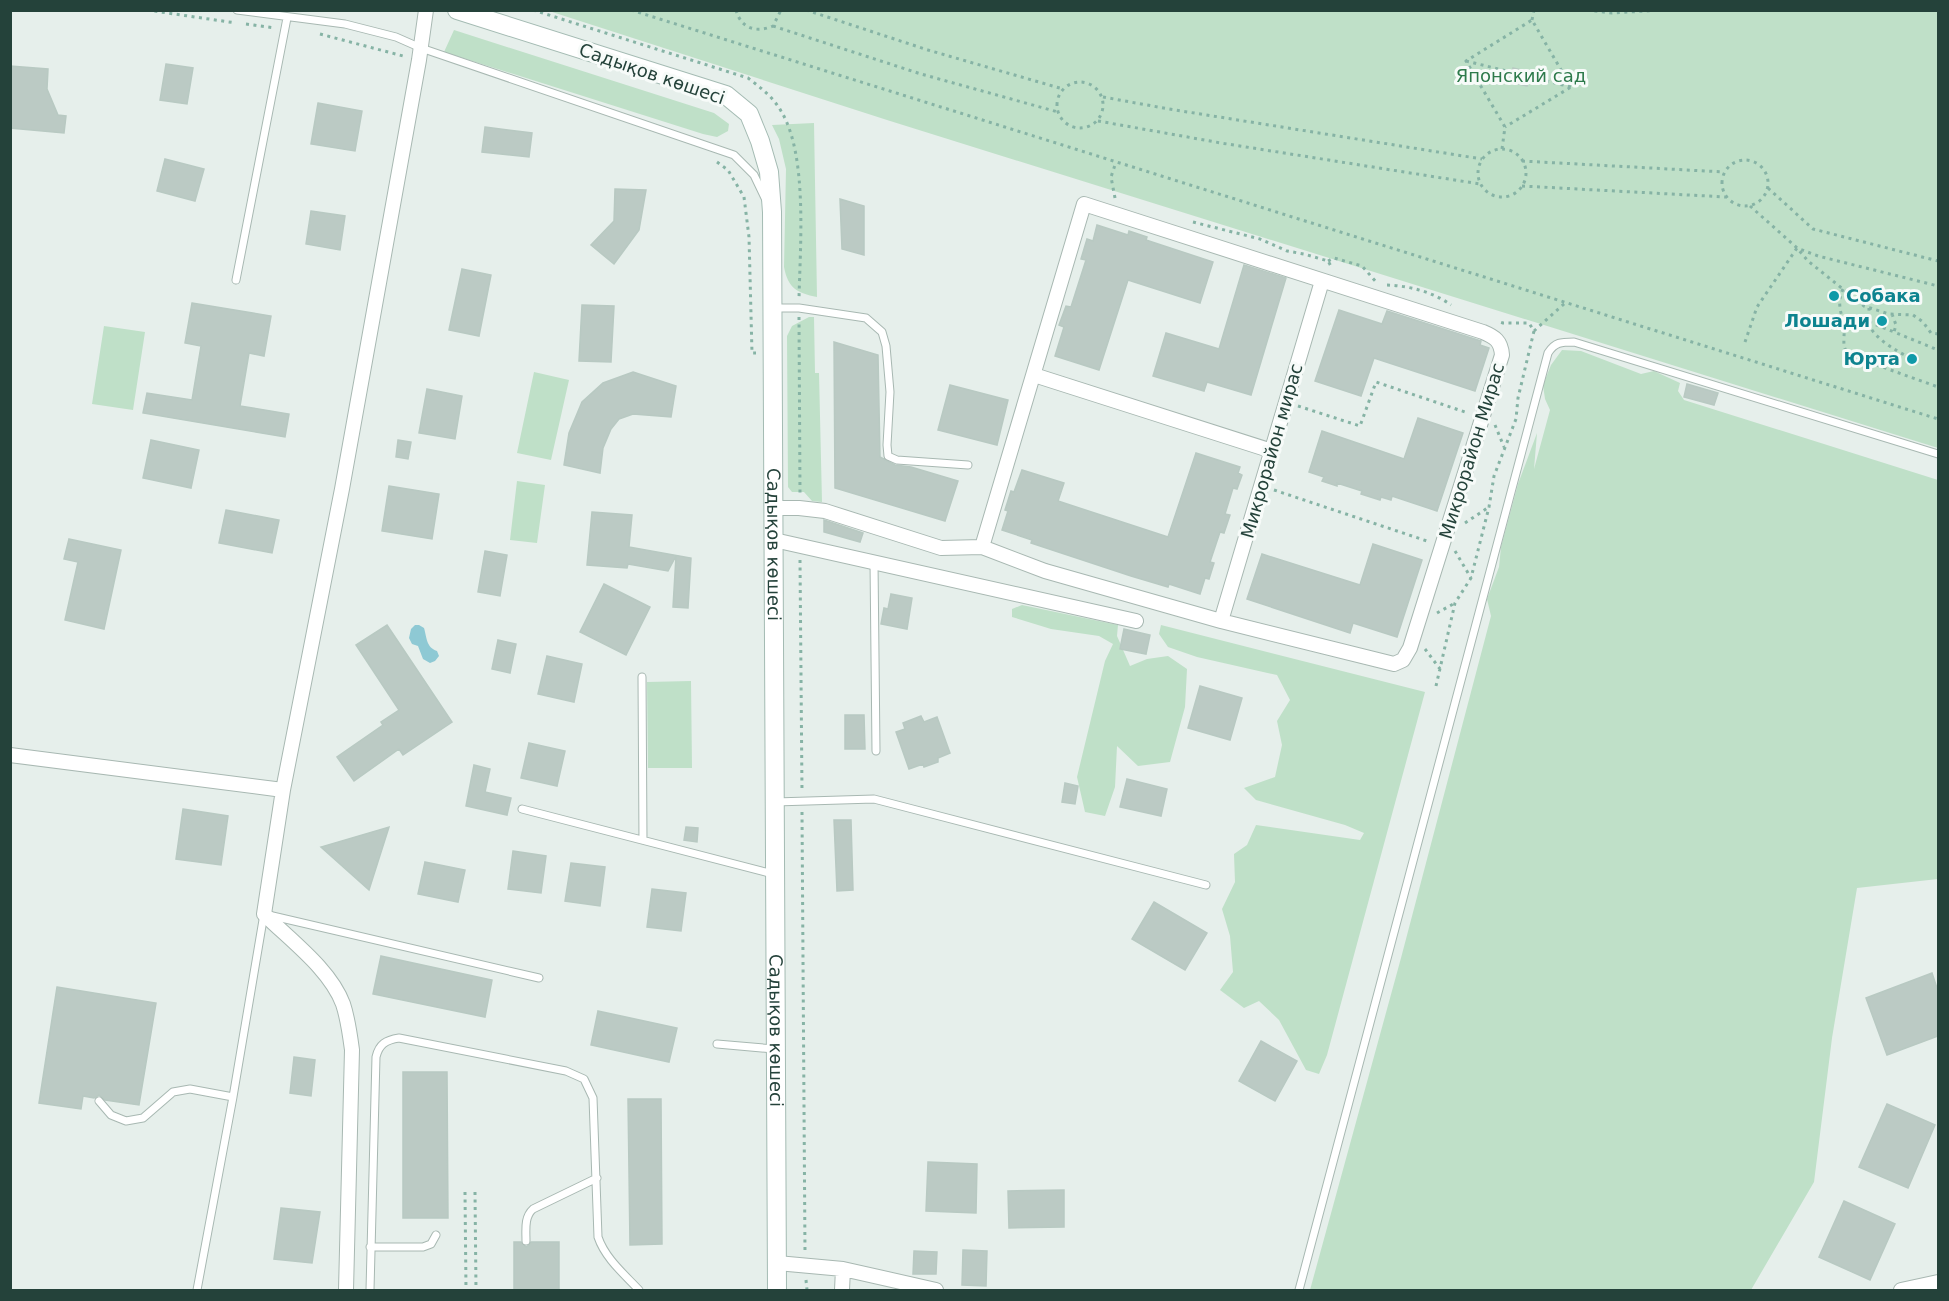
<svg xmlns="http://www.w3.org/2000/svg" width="1949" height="1301" viewBox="0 0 1949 1301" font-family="'DejaVu Sans',sans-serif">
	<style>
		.green { fill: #bfe0c8 }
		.water { fill: #8ec9d4 }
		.building { fill: #bbcac4; stroke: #b8c9c2; stroke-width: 1.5 }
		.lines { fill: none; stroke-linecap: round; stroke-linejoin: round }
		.lane-casing { stroke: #a8b8b2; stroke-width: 9 }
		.street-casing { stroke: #a8b8b2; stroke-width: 16 }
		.secondary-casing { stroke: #a4bbb3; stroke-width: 20 }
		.path { stroke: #86b3a5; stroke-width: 3; stroke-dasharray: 3 4.5; stroke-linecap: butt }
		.lane { stroke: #fff; stroke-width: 7 }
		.street { stroke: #fff; stroke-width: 14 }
		.secondary { stroke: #fff; stroke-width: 18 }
		.culture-dot { fill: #0f9aa8; stroke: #f7fbf9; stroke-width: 2 }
		.labels { text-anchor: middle; stroke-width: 6; stroke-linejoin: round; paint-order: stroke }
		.street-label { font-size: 18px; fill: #24423a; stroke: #f7fbf9 }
		.park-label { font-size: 18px; fill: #2d7a4b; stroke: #f7fbf9 }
		.culture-label { font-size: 18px; font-weight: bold; fill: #0d838f; stroke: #f7fbf9; text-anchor: end }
	</style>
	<rect width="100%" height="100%" fill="#e6efeb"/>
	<path class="green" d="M549 11H1938V448L887 120Z
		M454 30 714 113 729 124 728 131 717 137 703 134 444 52Z
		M814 123 817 297C797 293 788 288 784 267L786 169 779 139 772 125Z
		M809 317H814L815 373H819L822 502 812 501 804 492H792L788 487 787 336 792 326Z
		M104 326 145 332 133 410 92 404Z
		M1562 350 1581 351 1641 374 1654 371 1680 383 1678 391 1684 400 1938 480V879L1857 888 1832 1038 1814 1182 1751 1290H1310L1401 958 1491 616 1487 599 1499 567 1501 547 1518 484 1537 433 1534 469 1550 410 1545 399 1543 385 1551 365Z
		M534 372 569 380 551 460 517 453Z
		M517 481 545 485 537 543 510 540Z
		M1022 605 1118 625 1117 636 1130 666 1147 659 1168 656 1187 669 1185 707 1170 762 1138 766 1117 746 1115 787 1105 816 1085 812 1077 777 1105 661 1113 644 1099 636 1051 629 1012 617V609Z
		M1161 625 1425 692 1327 1055 1319 1074 1306 1070 1279 1020 1259 1001 1244 1008 1220 990 1233 972 1230 936 1222 909 1235 882 1234 854 1247 845 1256 825 1360 840 1364 833 1345 825 1256 800 1244 788 1275 777 1282 745 1277 721 1290 700 1277 675 1197 657 1168 647 1159 634Z
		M691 681 692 768H648L647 682Z"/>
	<path class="water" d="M415 625H419L424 628C427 638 426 647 437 651L439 656 435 661 430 663 423 659 418 646 412 644 409 638 411 629Z"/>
	<path class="building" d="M166 64 193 68 187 104 160 100Z
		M10 66 48 69 47 89 58 115 66 116 64 133 10 128Z
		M1513 68 1530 72 1527 86 1510 82Z
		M318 103 362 111 355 151 311 144Z
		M485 127 532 133 529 157 482 152Z
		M165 159 204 169 195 201 157 191Z
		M615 189 646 190 639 230 614 264 591 245 614 221Z
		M840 199 864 206V255L842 249Z
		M311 211 345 216 340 250 306 244Z
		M1097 225 1128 235 1129 231 1147 237 1146 240 1213 262 1200 303 1128 280 1099 370 1055 356 1064 327 1059 325 1066 306 1071 307 1086 260 1081 259 1087 239 1093 241Z
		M1244 265 1286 278 1251 395 1207 382 1204 391 1153 376 1166 333 1219 349Z
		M462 269 491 275 479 336 449 330Z
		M192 303 271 316 264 356 249 353 240 406 289 414 285 437 143 413 147 393 192 400 201 346 185 343Z
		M582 305 614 306 611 362 579 361Z
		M1339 310 1382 324 1387 311 1481 341 1480 345 1489 348 1475 391 1374 358 1361 396 1315 381Z
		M834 342 878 355 880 457 895 465 911 467 958 481 945 521 835 488Z
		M633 372 676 386 671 417 633 414 619 419 611 429 603 448 600 473 564 465 569 433 582 402 603 383Z
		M1687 384 1718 393 1714 405 1684 397Z
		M950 385 1008 400 997 445 938 430Z
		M427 389 462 396 455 439 419 433Z
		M1418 418 1463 433 1437 511 1392 496 1391 500 1381 497 1380 500 1361 494 1362 491 1337 483V486L1322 481 1324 477 1309 472 1322 431 1404 459Z
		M151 440 199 450 191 488 143 478Z
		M398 440 411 442 408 459 396 457Z
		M1196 453 1240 467 1238 473 1242 475 1237 489 1233 488 1225 514 1230 515 1224 533 1220 532 1210 562 1214 563 1209 579 1205 578 1200 594 1169 584 1168 587 1131 576 1031 543 1032 540 1002 530 1008 511 1005 510 1011 491 1014 492 1022 470 1064 483 1058 501 1168 537Z
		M389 486 439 494 432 539 382 531Z
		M226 510 279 520 272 553 219 543Z
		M592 512 632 515 629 547 691 558 688 608 673 607 676 556 668 571 628 564 627 568 587 565Z
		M824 520 863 533 860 542 824 532Z
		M69 539 121 550 104 629 65 620 78 562 64 559Z
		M1373 544 1422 560 1397 637 1353 623 1350 633 1247 599 1262 554 1360 585Z
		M485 551 507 555 500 596 478 592Z
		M604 584 650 607 626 655 580 632Z
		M891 594 912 598 907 629 881 624 884 608 888 609Z
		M387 625 452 722 403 755 399 749 354 781 337 757 383 725 381 722 399 710 356 645Z
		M1124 629 1150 635 1146 654 1120 649Z
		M498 640 516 644 510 673 492 669Z
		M547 656 582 664 574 702 538 694Z
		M1200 686 1242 698 1230 740 1188 728Z
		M845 715H864L865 749H845Z
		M921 716 924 722 937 717 950 753 938 758V762L924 767 923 764 909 769 896 732 905 729 903 723Z
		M529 743 565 751 557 786 521 778Z
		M474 765 490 769 485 792 511 798 507 815 466 806Z
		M1127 779 1167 789 1161 816 1120 807Z
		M1065 783 1078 786 1075 804 1062 802Z
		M183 809 228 816 221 865 176 859Z
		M834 820H851L853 890 837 891Z
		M389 827 369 890 321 847Z
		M686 827 698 828 697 842 684 840Z
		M513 851 546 856 541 893 508 889Z
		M425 862 465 870 458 902 418 894Z
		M571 863 605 867 600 906 565 901Z
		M652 889 686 893 681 931 647 927Z
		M1154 902 1207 933 1185 970 1132 939Z
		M381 956 492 980 485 1017 373 994Z
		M1932 973 1938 991V1036L1887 1055 1866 998Z
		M57 987 156 1003 139 1105 105 1100 99 1095 94 1098 83 1096 81 1109 39 1103Z
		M598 1011 677 1028 669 1062 591 1045Z
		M1261 1041 1297 1061 1275 1101 1239 1081Z
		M294 1057 315 1060 311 1096 290 1093Z
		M403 1072H447L448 1218H403Z
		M628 1099H661L662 1244 630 1245Z
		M1887 1104 1935 1125 1908 1188 1859 1167Z
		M928 1162 977 1164 976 1213 926 1211Z
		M1064 1190V1227L1009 1228 1008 1191Z
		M1844 1201 1895 1224 1870 1280 1819 1257Z
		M281 1208 320 1212 312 1263 274 1259Z
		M514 1242H521L526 1247 529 1245 531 1242H559V1290H514Z
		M963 1250 987 1251 986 1286 962 1285Z
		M914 1251 937 1252 936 1274H913Z"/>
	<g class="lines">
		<g class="lane-casing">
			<path id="lane" d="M237 10 345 24 396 37 421 48 734 155 754 175 765 198
				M236 280 287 18
				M773 308H799L866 318 882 332 886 346 890 392 887 445 888 456 897 460 968 465
				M874 562 876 751
				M642 677 643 840
				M775 802 874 799 1206 885
				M522 809 773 874
				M717 1044 774 1049
				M99 1101 111 1115 126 1121 143 1118 173 1092 190 1089 233 1097 264 914 539 978
				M526 1241C526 1230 524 1217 533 1209L597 1178
				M370 1247H423L431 1244 436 1235
				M197 1290 233 1097
				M370 1290 376 1057C379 1044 386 1040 399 1038L566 1071 584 1079 593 1098 598 1237C605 1258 624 1274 639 1290
				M1299 1290 1548 353C1555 342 1561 342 1574 342L1938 454"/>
		</g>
		<g class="street-casing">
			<path id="street" d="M1034 375 1272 451
				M774 508H799L825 511 941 548 982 547 1045 571 1221 621 1394 664 1403 660 1410 648 1502 355C1501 341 1495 337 1483 332L1084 204 982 547
				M774 540 1136 621
				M1221 621 1322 281
				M10 755 283 790
				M777 1263 843 1269 842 1290
				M843 1269 936 1290
				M346 1290 352 1050C350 1035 348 1019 343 1004 330 969 290 940 264 914L283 790 342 489 419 60 426 10
				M1901 1290 1938 1282"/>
		</g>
		<g class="secondary-casing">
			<g id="secondary">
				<path id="s1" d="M457 10 726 95 749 114 760 141 769 172 772 212 777 1290"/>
			</g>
		</g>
		<path class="path" d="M147 10 236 23
			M533 10 748 78C761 88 773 97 781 111 808 155 800 247 799 299
			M631 10 1938 419
			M736 10C741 29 757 33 773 26L781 10
			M806 10 928 50 1063 89
			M1587 10 1612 13 1662 10
			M1532 20 1534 10
			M246 24 275 28
			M773 26 921 74 1058 112
			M320 34 407 57
			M1466 61 1571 87
			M1057 105a23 23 0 1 1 46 0a23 23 0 1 1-46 0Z
			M1103 97 1169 109 1482 159
			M1098 121 1221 143 1480 184
			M1502 149 1505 127 1466 61 1532 20 1571 87 1505 127
			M1478 173a24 24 0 1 1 48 0a24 24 0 1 1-48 0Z
			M1722 183a23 23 0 1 1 46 0a23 23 0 1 1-46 0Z
			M1522 161 1724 172
			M717 162 728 170 744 197 749 237 752 353H756
			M1522 186 1726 197
			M1768 188 1813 229 1938 261
			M1115 198 1111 177 1116 162
			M1750 206 1797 248 1818 256 1938 286
			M1193 222 1260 239 1287 251 1304 254 1328 261 1332 268
			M1328 261 1334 258 1362 266 1377 283
			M1387 285C1410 286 1433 292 1451 305
			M1843 289C1836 304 1842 313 1844 327 1845 338 1841 347 1849 355L1938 387
			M1869 308C1869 312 1868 319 1869 323 1871 336 1896 351 1907 356
			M1892 314 1896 325 1894 332 1938 350
			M799 317 800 494
			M1869 322 1894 332
			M1534 331 1565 303
			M1745 342 1757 307 1797 248 1808 261 1864 306 1889 314 1913 315 1923 322 1931 333 1938 334
			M1298 406 1360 426 1376 382 1468 413
			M1495 425 1504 447
			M1274 490 1430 542
			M1465 523 1489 507
			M1455 551 1471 578
			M800 560 802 791
			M1437 613 1455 603
			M1425 649 1440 669
			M1436 686 1455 603 1471 578 1489 507 1494 476 1516 419 1518 398 1534 331 1529 323H1503L1497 321
			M802 812 805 1253
			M465 1192 466 1290
			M475 1192 476 1290
			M806 1280 807 1290"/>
		<use href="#lane" class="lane"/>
		<use href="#street" class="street"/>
		<use href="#secondary" class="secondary"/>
	</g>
	<g class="culture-dot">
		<circle cx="1834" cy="296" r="6"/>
		<circle cx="1882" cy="321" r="6"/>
		<circle cx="1912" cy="359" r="6"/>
	</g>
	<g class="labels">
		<g class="street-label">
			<text transform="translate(652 74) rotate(19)" y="6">Садықов көшесі</text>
			<text transform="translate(1272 451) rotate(-74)" y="6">Микрорайон мирас</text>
			<text transform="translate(1472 451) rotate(-73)" y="6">Микрорайон Мирас</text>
			<text dy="6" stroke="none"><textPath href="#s1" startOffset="746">Садықов көшесі</textPath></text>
			<text dy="6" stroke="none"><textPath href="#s1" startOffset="1232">Садықов көшесі</textPath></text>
		</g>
		<g class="park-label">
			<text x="1521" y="82">Японский сад</text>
		</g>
		<g class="culture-label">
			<text x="1846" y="302" text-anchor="start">Собака</text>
			<text x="1870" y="327">Лошади</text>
			<text x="1900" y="365">Юрта</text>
		</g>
	</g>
	<rect width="1949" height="1301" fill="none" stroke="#24423a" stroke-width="24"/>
</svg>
